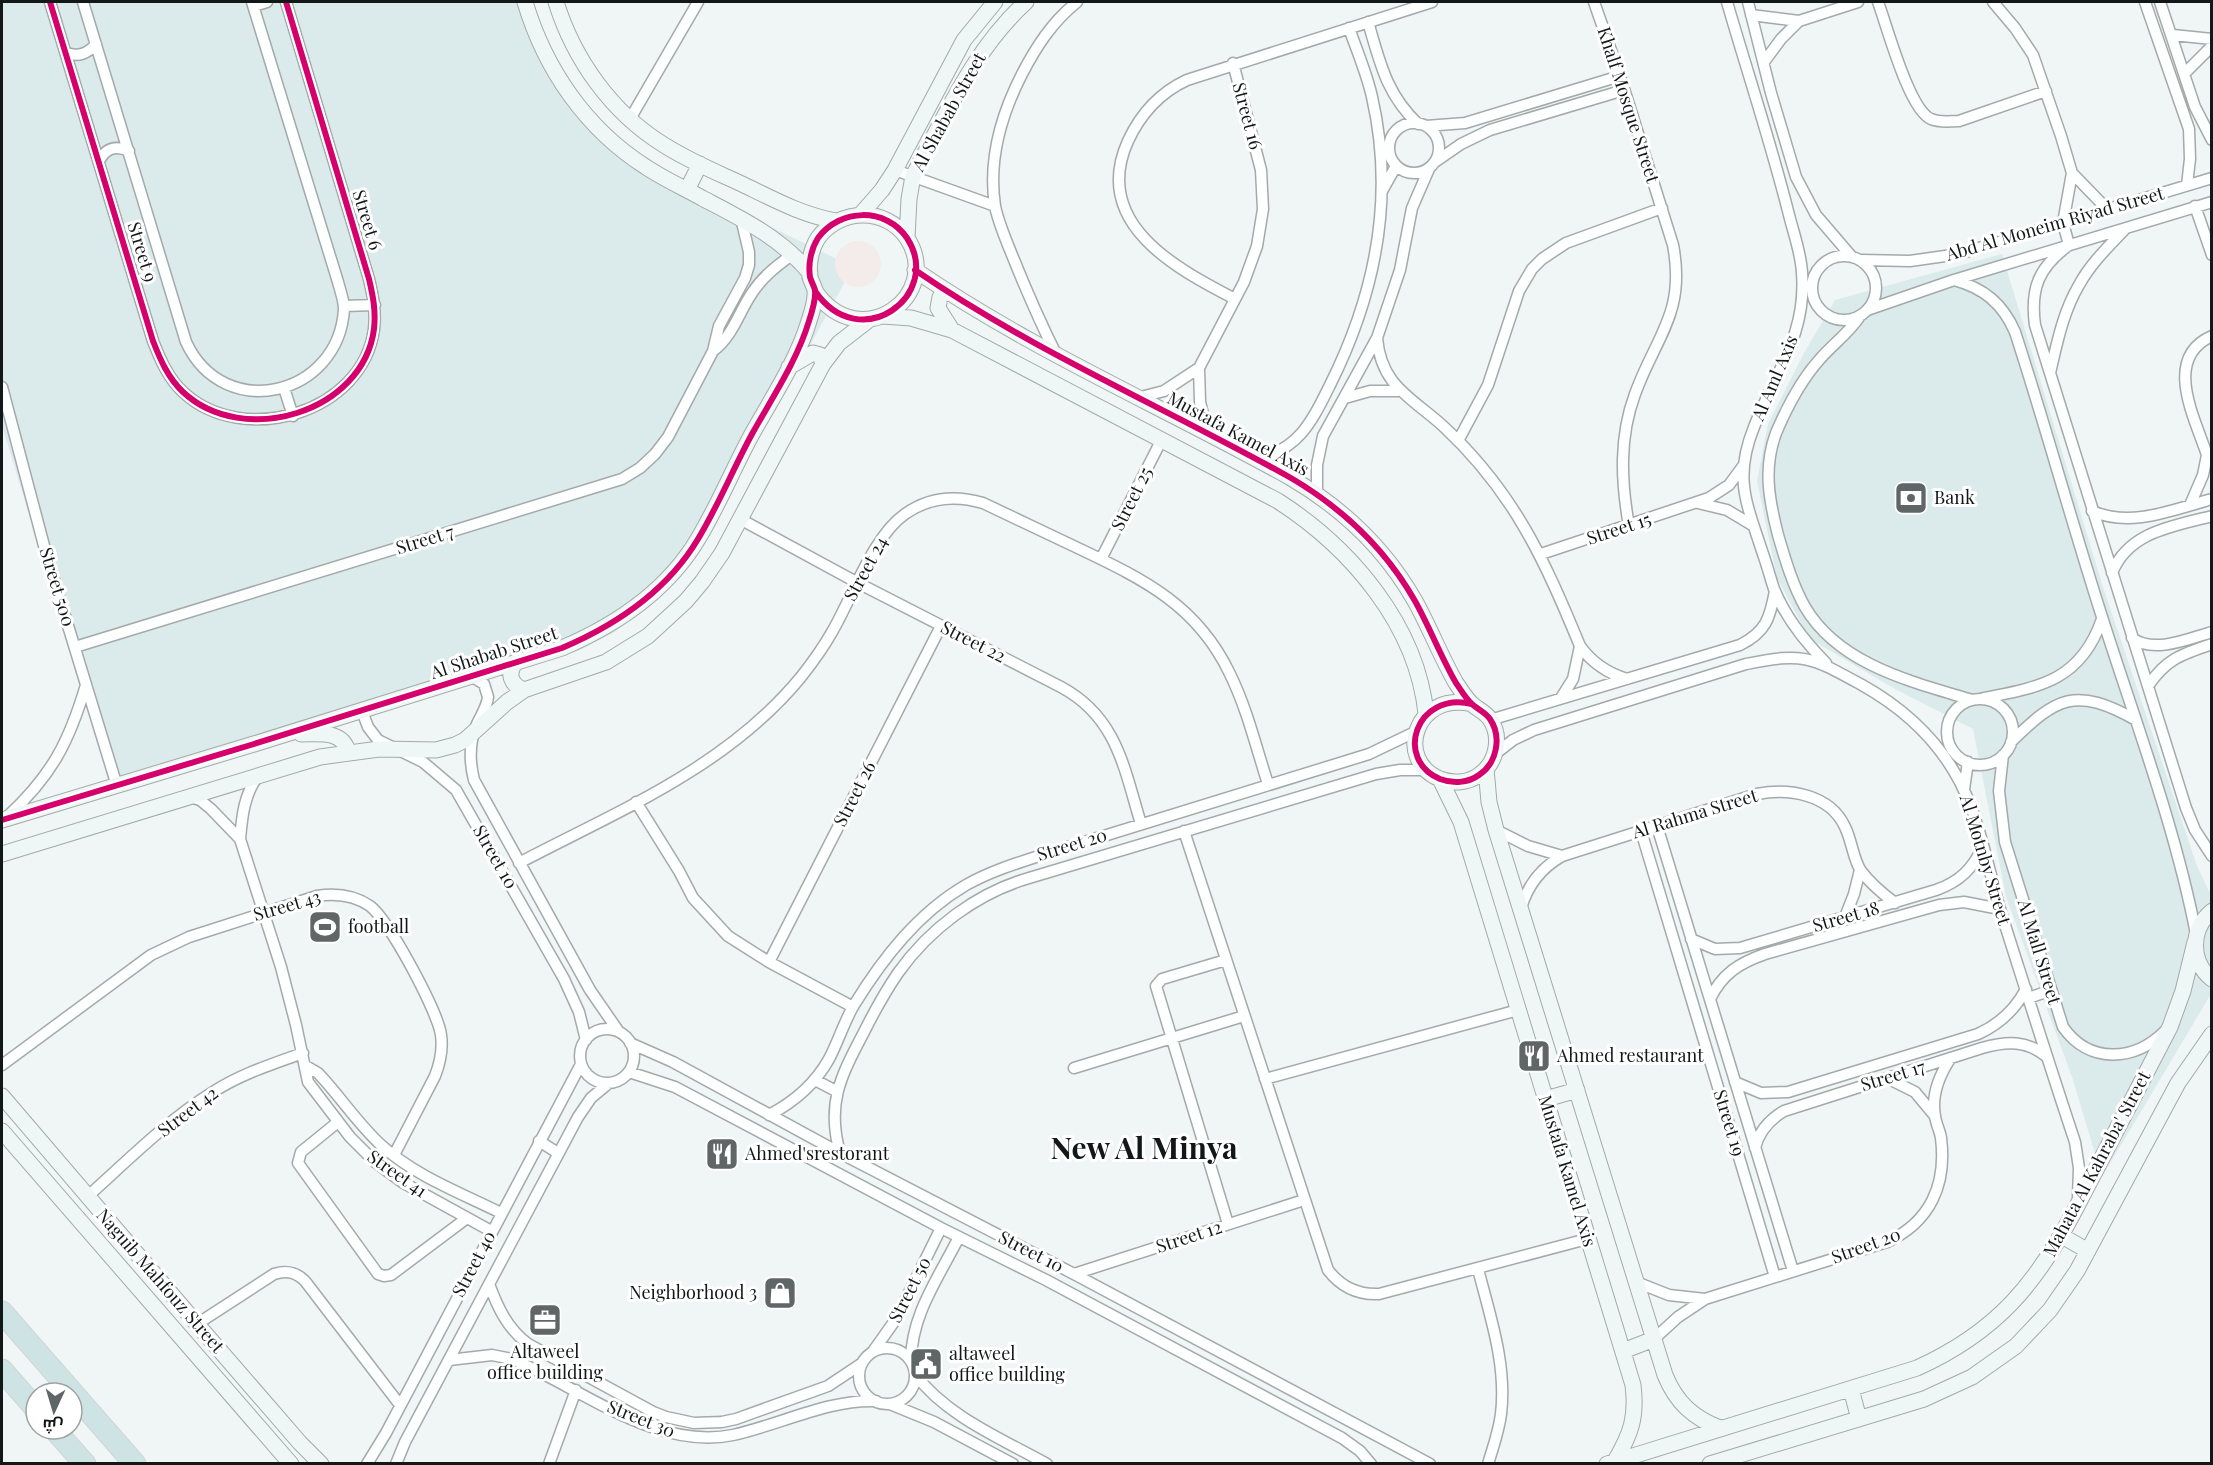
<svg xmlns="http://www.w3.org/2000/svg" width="2213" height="1465" viewBox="0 0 2213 1465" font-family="'Playfair Display',Cairo,serif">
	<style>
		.built { fill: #dbeaea }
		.green { fill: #f3eceb }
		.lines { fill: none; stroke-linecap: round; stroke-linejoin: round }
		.street-casing { stroke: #a4a9a9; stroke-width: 13 }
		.secondary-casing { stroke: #a4a9a9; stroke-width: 17 }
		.highway-casing { stroke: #cfd2d2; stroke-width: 23 }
		.street { stroke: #fdfefe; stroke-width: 10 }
		.secondary { stroke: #eef6f6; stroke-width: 15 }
		.highway { stroke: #cee4e4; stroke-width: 21 }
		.cycleway-casing { stroke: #fff; stroke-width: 10 }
		.cycleway { stroke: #d6006c; stroke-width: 6 }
		.labels { text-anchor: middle; stroke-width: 6; stroke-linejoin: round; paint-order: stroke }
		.street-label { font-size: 18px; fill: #121717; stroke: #fff }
		.poi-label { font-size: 18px; fill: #121717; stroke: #fff; text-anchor: start }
		.town-label { font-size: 30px; font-weight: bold; fill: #121717; stroke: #fff }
	</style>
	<rect width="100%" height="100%" fill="#f0f6f6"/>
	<path class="built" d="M2 2H533L548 42 560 66 582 98 617 141 673 179 853 267 694 557 649 606 613 633 578 651 114 791 2 426Z
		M2002 254 2103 587 2197 866 2211 895V994L2102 1177 2072 1077 2006 897 1973 729 1895 689 1817 643H1812L1777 578 1757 481 1768 424 1804 353 1835 300Z"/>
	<path class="green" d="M835 264a23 23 0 1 1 46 0a23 23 0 1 1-46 0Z"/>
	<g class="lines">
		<g class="street-casing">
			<path id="street" d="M50 2 153 341C160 359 168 378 183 392 243 448 363 413 374 329 376 311 373 296 369 279L286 2
				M83 2 186 342C224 424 339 396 344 309 344 300 340 290 338 282L252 2
				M1594 2 1620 76 1673 245C1686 313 1656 336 1635 394 1619 437 1621 481 1629 526
				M1727 2C1747 71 1770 140 1788 211 1793 232 1801 252 1802 273 1807 334 1775 373 1754 427 1733 479 1747 504 1763 554 1767 565 1770 577 1774 589 1785 616 1805 642 1826 663
				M1748 2 1771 93 1796 177 1816 215 1852 257
				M1878 2C1887 26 1909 110 1931 119 1940 123 1950 121 1959 121L2046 91
				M1993 2 2015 28 2033 55 2061 136 2072 173 2063 223 2069 245C2039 267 2030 288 2035 325L2186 808 2195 830 2212 856
				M2145 2 2189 129 2190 159 2187 185
				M2160 2 2195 107 2212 140
				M254 6 267 2
				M1751 15 1799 21 1858 2
				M1368 22C1380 62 1386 94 1418 124
				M2173 35 2212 39
				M66 53C79 57 87 54 96 44
				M1764 62 1781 39 1799 21
				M2185 73 2212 46
				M630 119 698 2
				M1389 148a25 25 0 1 1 50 0a25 25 0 1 1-50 0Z
				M1426 126 1465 123 1620 76
				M99 161C106 148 115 145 129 151
				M1435 162 1461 144 1490 130 1624 90
				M895 170 995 206
				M2072 173 2107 209
				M1382 191 1396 166
				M2195 206 2212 255
				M1812 288a32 32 0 1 1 64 0a32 32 0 1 1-64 0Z
				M1861 260 1910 261 1959 254 2212 178
				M1954 280C1984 288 2003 304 2015 332 2046 427 2072 524 2103 620 2136 724 2175 826 2196 934
				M1235 299C1175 268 1091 223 1128 141 1141 113 1159 93 1187 80L1432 2
				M344 306 375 305
				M1867 310 1954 280 2212 202
				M1860 316C1849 333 1833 344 1820 359 1801 380 1787 407 1776 433 1763 468 1769 500 1778 535 1785 559 1793 586 1805 607 1839 665 1913 682 1972 700
				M2212 336C2162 358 2195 418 2207 455L2212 459
				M1377 338C1381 386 1411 397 1443 426 1514 492 1544 559 1580 646 1592 663 1607 673 1627 679
				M713 351C733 336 739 312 752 293 763 276 778 265 793 254
				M1056 354C1039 320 1024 285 1010 250 1004 235 998 221 995 206 988 160 1001 115 1022 74 1036 47 1052 22 1077 2
				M1199 368 1200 402 1208 433
				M2050 373C2057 343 2063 312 2079 285 2091 263 2109 246 2126 228
				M2 387 47 557 117 786
				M284 388 293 416
				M1137 398 1164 391 1199 368 1244 282 1257 246 1263 209 1261 170 1233 63
				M1345 398 1370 391H1398
				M1458 441 1488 385 1519 291 1532 269 1542 259 1566 243 1662 208
				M1256 459C1299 450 1312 421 1330 385 1375 295 1395 197 1372 97 1367 74 1357 51 1349 28
				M1317 493V465L1323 436 1377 338 1400 270 1412 208 1429 169
				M1698 503 1727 510 1752 525
				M2190 505 2203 475 2207 455
				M2092 511C2131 528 2172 510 2212 499
				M740 519 858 583 1061 687C1117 717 1124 768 1141 824
				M1541 554 1709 498 1729 485 1743 466
				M1101 559 1162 439
				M2112 573C2128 532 2173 526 2212 516
				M2132 638C2154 654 2188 639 2212 632
				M75 647 622 479 640 468 655 454 668 437 713 351 719 326 745 278 749 265V252L741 218
				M471 676 484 684 488 697C487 707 481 715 477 724 469 742 469 760 474 780L590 990 619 1032
				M2148 686C2166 659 2182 654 2212 644
				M1561 698 1573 679 1580 646
				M1984 698C2041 687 2081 680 2102 619
				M1947 732a33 33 0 1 1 66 0a33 33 0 1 1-66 0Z
				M362 711 368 727 378 740 423 762 456 790 564 979 579 1012 586 1040
				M1490 720 1740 645C1766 632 1770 618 1775 591
				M2011 742C2057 697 2075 686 2136 720
				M1495 754 1513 740 1534 730 1746 664C1804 652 1811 657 1862 685 1912 713 1951 753 1971 807 1986 846 1992 887 2005 925 2028 997 2051 1070 2075 1142L2079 1168 2078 1198
				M2003 755 1999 791 2005 842 2063 1027C2089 1064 2134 1062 2165 1031
				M1964 789 1968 762
				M190 797 200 800 211 809 240 839 281 967 296 1025 308 1082 350 1137 375 1162 402 1182 491 1231
				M636 802 679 871 693 898 728 936 769 962 853 1007
				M8 816C52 775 69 742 86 685
				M1657 826 1793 1271
				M1496 830 1528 846 1562 856
				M1184 831 1328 1270C1341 1287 1357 1295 1379 1294L1587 1239
				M1641 831 1775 1277
				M240 839C242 817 244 794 258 776
				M519 863C620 810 727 767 801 677 812 663 823 648 832 632 852 598 873 536 905 514 929 497 956 495 983 503 1016 519 1049 534 1082 550 1145 580 1197 606 1229 672 1247 708 1256 747 1268 784
				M1521 908C1528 884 1541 868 1562 856L1757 794C1789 788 1830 794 1845 827 1852 841 1853 859 1861 871 1870 883 1883 894 1895 903
				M1845 917 1854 894 1860 870
				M1691 939 1715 949 1740 948 1936 890C1959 882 1973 869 1983 846
				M1226 960 1162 979 1156 986 1228 1224
				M769 962 941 626
				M2029 998 2051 990
				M1710 999C1722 974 1739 963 1765 954L1939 905 1964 902 2000 909
				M580 1056a27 27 0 1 1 54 0a27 27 0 1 1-54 0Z
				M630 1043 673 1062 840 1153 1074 1274 1430 1464
				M2 1065 151 955 189 937 317 896C336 893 354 895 370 906 389 920 438 1012 441 1035 443 1049 440 1063 435 1076L394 1155
				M306 1066 318 1073C340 1096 357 1123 381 1145 415 1176 461 1193 501 1213
				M1074 1068 1244 1016
				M629 1072 675 1087 941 1228 1046 1280 1342 1438 1360 1451 1371 1464
				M1887 1078 1915 1092 1935 1116
				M1265 1079 1518 1010
				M815 1080 836 1091
				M1735 1082 1761 1093 1788 1092 1978 1034C2000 1024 2015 1010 2026 989
				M769 1115C794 1102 815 1084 829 1059 838 1042 844 1022 854 1005 883 958 918 913 966 885 989 872 1014 864 1039 856L1369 754 1417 731
				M338 1122 301 1152 298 1163 378 1274 384 1276 391 1275 467 1218
				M539 1141 558 1153
				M1755 1148C1759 1131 1769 1120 1784 1111L1982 1048C2007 1041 2027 1040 2047 1057
				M840 1153C826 1103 841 1076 864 1032 874 1012 885 992 898 973 929 929 977 893 1029 878L1376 774 1400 770H1426
				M88 1196C127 1161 169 1119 213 1092 241 1074 272 1064 303 1053
				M1478 1269C1490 1316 1507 1365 1501 1414 1499 1431 1493 1447 1488 1464
				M1074 1274 1304 1200
				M1636 1282 1669 1295 1705 1299
				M489 1284C498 1308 507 1328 528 1344L653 1412 666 1417 694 1423 722 1422 736 1419 828 1386 861 1364
				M197 1324 274 1274C287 1270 296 1272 305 1281L400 1405
				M1654 1339 1678 1317 1705 1299 1887 1242C1930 1222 1947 1185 1941 1138 1940 1131 1936 1124 1935 1116 1931 1095 1939 1076 1950 1059
				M859 1376a28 28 0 1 1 56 0a28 28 0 1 1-56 0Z
				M874 1350 896 1319 941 1228
				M449 1360 492 1355 512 1359C581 1388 656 1451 733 1435 779 1425 829 1399 876 1401
				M911 1361C911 1315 939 1277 959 1237
				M915 1374C946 1416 1002 1439 1047 1464
				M890 1404 934 1422 1013 1464
				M367 1464 386 1433 581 1064
				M396 1464 405 1442 578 1117 591 1098 609 1083
				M549 1464 576 1390"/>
		</g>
		<g class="secondary-casing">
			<path id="secondary" d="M525 2C545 69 586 129 646 167 664 179 684 188 702 198 742 219 780 237 810 273
				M556 2C574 60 612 113 664 145 689 161 716 172 742 184 773 199 802 215 836 221
				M687 190 700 164
				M861 214 882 190 895 170 964 40 995 2
				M907 238 909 199 913 176C946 115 974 49 1026 2
				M915 270C1033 351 1166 408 1291 478 1342 508 1386 550 1415 601 1430 628 1441 657 1456 683 1461 690 1466 699 1473 705 1479 710 1485 712 1490 719 1502 737 1497 763 1479 775 1468 783 1453 784 1440 779 1394 760 1415 691 1472 704
				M947 292 940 297 938 308 952 330
				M883 316 911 318 952 330 1278 501C1351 548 1417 625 1426 714
				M789 367 813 353 820 355 823 364
				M515 663C507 674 511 685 524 690
				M301 734C319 734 343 730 348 752
				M1486 769 1489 802 1496 830 1665 1375C1676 1402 1693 1418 1720 1428
				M1440 779 1461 822 1633 1385C1637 1417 1631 1434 1615 1461
				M2 820 254 744 562 648C616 625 667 591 698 539 718 506 733 469 752 434 772 398 797 361 809 321 812 312 816 299 815 290 814 286 811 281 810 277 808 264 811 249 818 238 840 208 886 207 907 238 944 295 860 357 815 291
				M2 854 320 757 379 749 436 750 455 745 465 740 507 702 524 690 606 662 648 636 686 601 702 582 722 553 823 364 839 343 870 319
				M2212 911C2190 929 2190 962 2212 979
				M2 1096 197 1324 300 1443 321 1464
				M1546 1099 1577 1090
				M2 1131 291 1464
				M2062 1236 2088 1251
				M1623 1351 1654 1339
				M1851 1389 1859 1419
				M1607 1464 1917 1368C1997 1332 2037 1283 2076 1208L2170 1027 2183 991 2195 942
				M1710 1464 1924 1399 1972 1377 2016 1346 2050 1310 2077 1271 2178 1083 2212 1034"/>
		</g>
		<g class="highway-casing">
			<path id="highway" d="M2 1312 135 1464
				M2 1370 36 1409
				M54 1429 85 1464"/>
		</g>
		<use href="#street" class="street"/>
		<use href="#secondary" class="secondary"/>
		<use href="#highway" class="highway"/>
		<g class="cycleway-casing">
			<path id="cycleway" d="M50 2 153 341C160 359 168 378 183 392 243 448 363 413 374 329 376 311 373 296 369 279L286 2
				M915 270C1033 351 1166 408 1291 478 1342 508 1386 550 1415 601 1430 628 1441 657 1456 683 1461 690 1466 699 1473 705 1479 710 1485 712 1490 719 1502 737 1497 763 1479 775 1468 783 1453 784 1440 779 1394 760 1415 691 1472 704
				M2 820 254 744 562 648C616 625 667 591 698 539 718 506 733 469 752 434 772 398 797 361 809 321 812 312 816 299 815 290 814 286 811 281 810 277 808 264 811 249 818 238 840 208 886 207 907 238 944 295 860 357 815 291"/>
		</g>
		<use href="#cycleway" class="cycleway"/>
	</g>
	<defs>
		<g id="bank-square" transform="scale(1.725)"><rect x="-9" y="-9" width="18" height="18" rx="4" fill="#606565" stroke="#fff"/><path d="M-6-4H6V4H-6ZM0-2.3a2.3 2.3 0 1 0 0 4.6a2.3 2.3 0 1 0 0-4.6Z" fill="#fff"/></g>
		<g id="stadium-square" transform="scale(1.725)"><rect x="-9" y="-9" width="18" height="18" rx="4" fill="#606565" stroke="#fff"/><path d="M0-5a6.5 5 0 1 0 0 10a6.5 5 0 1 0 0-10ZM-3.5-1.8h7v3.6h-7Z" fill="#fff"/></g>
		<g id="restaurant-square" transform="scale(1.725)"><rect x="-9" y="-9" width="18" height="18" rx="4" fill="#606565" stroke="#fff"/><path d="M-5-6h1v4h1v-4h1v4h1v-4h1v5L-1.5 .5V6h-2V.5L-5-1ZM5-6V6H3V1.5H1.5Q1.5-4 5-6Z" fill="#fff"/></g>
		<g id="shop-square" transform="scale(1.725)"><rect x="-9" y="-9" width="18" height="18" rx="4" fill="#606565" stroke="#fff"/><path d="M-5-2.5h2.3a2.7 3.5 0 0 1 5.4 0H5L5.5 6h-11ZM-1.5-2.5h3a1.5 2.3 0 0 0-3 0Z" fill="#fff"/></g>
		<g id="office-square" transform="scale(1.725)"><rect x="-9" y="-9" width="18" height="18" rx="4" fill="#606565" stroke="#fff"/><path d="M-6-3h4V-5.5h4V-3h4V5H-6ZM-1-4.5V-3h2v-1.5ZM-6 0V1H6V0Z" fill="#fff"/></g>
		<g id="civic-square" transform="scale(1.725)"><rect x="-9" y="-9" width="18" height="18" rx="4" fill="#606565" stroke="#fff"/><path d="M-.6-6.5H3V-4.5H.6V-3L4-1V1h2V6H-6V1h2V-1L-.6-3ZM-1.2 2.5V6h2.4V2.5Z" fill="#fff"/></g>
	</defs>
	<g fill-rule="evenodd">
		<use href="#bank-square" x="1911" y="498"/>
		<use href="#stadium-square" x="325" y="927"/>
		<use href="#restaurant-square" x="1534" y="1056"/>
		<use href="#restaurant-square" x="722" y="1154"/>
		<use href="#shop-square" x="780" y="1293"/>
		<use href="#office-square" x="545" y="1320"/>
		<use href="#civic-square" x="926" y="1364"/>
	</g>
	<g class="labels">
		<g class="street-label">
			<text transform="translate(1628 105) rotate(72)" y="6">Khalf Mosque Street</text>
			<text transform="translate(949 112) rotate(-61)" y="6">Al Shabab Street</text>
			<text transform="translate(1247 116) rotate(75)" y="6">Street 16</text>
			<text transform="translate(367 220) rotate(73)" y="6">Street 6</text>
			<text transform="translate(2055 224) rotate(-16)" y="6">Abd Al Moneim Riyad Street</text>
			<text transform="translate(142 252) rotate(73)" y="6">Street 9</text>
			<text transform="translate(1775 378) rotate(-67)" y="6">Al Aml Axis</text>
			<text transform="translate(1238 434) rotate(28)" y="6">Mustafa Kamel Axis</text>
			<text transform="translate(1132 499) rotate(-63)" y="6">Street 25</text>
			<text transform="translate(1619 529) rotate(-18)" y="6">Street 15</text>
			<text transform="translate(425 540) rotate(-17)" y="6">Street 7</text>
			<text transform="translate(866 569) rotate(-61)" y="6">Street 24</text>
			<text transform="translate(57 587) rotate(73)" y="6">Street 500</text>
			<text transform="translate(973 642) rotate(27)" y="6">Street 22</text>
			<text transform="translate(494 653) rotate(-18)" y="6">Al Shabab Street</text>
			<text transform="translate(855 794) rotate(-63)" y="6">Street 26</text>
			<text transform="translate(1695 814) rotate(-17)" y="6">Al Rahma Street</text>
			<text transform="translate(1072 845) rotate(-17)" y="6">Street 20</text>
			<text transform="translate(495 857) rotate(60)" y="6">Street 10</text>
			<text transform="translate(1985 860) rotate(73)" y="6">Al Motnby Street</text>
			<text transform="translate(287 906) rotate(-16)" y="6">Street 43</text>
			<text transform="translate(1846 917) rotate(-16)" y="6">Street 18</text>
			<text transform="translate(2039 952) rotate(73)" y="6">Al Mall Street</text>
			<text transform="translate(1893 1076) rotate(-17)" y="6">Street 17</text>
			<text transform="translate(188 1112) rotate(-37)" y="6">Street 42</text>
			<text transform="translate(1729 1123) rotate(73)" y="6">Street 19</text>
			<text transform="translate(2097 1164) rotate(-62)" y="6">Mahata Al Kahraba' Street</text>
			<text transform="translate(1567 1171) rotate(73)" y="6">Mustafa Kamel Axis</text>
			<text transform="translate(397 1174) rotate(35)" y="6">Street 41</text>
			<text transform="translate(1189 1237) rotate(-18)" y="6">Street 12</text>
			<text transform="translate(1866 1246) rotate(-20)" y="6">Street 20</text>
			<text transform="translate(1031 1252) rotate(27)" y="6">Street 10</text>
			<text transform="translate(474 1264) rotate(-62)" y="6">Street 40</text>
			<text transform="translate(160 1281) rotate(49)" y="6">Naguib Mahfouz Street</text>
			<text transform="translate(910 1290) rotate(-63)" y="6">Street 50</text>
			<text transform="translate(641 1419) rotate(22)" y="6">Street 30</text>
		</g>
		<g class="poi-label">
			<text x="1934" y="504">Bank</text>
			<text x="348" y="933">football</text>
			<text x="1557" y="1062">Ahmed restaurant</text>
			<text x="745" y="1160">Ahmed'srestorant</text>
			<text x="757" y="1299" text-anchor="end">Neighborhood 3</text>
			<text x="545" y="1358" text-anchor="middle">Altaweel<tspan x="545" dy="21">office building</tspan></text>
			<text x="949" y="1360">altaweel<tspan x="949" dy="21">office building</tspan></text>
		</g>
		<g class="town-label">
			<text x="1144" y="1159">New Al Minya</text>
		</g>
	</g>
	<rect width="2213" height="1465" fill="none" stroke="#121717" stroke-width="6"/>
	<g transform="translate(54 1411) rotate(184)"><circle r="28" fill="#ffffff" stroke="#a0a2a2" stroke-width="1.5"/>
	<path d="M0-4.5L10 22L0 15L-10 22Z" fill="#606565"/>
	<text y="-9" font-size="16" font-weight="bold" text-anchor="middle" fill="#121717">ش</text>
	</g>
</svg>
